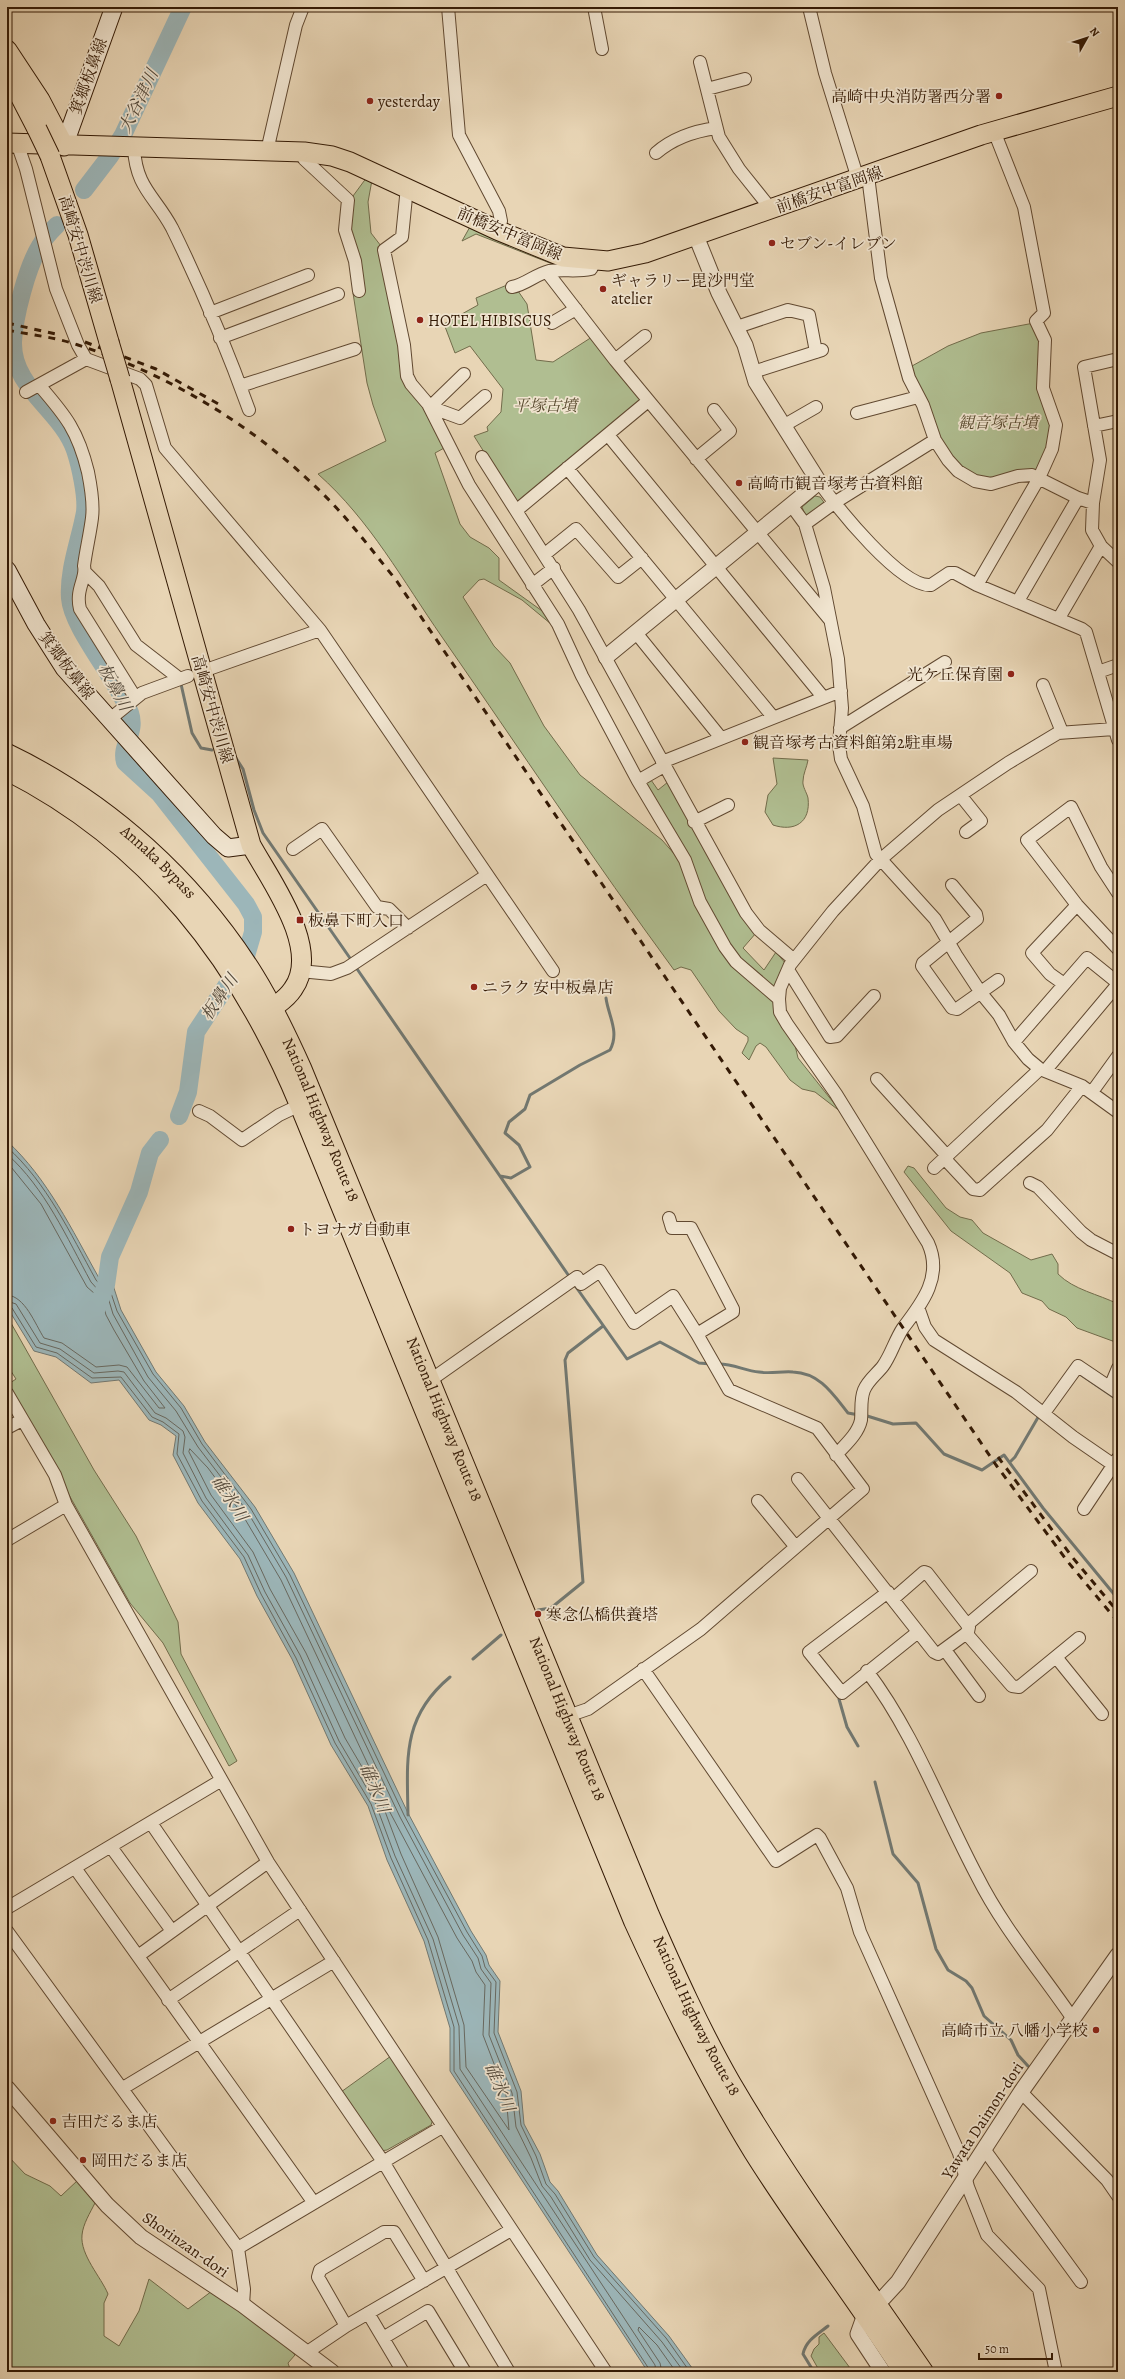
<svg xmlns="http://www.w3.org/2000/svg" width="1125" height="2379" viewBox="0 0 1125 2379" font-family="Alegreya,'Noto Serif JP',serif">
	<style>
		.green { fill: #b0be91; stroke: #726c4b }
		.water { fill: #9cb6b9; stroke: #727871 }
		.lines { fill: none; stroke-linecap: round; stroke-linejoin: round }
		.shore { stroke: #68685f; stroke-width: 1 }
		.stream { stroke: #727871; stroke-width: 3 }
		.river { stroke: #9cb6b9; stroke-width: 18 }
		.minor-casing { stroke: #614931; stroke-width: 14 }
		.tertiary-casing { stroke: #614931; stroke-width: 17 }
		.secondary-casing { stroke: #341a05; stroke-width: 19 }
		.primary-casing { stroke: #341a05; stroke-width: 21 }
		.trunk-casing { stroke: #341a05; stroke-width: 22 }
		.minor { stroke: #f0e4cf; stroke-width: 12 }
		.tertiary { stroke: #f0e4cf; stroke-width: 15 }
		.secondary { stroke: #f0e4cf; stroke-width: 17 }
		.primary { stroke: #e8d5b5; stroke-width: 19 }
		.trunk { stroke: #e8d5b5; stroke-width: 20 }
		.rail { stroke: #341a05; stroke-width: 3; stroke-dasharray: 7 7; stroke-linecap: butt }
		.primary-bridge-casing { stroke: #341a05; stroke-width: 21; stroke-linecap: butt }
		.primary-bridge { stroke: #e8d5b5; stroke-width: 19 }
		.poi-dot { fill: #8f2418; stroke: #f0e4cf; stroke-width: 1.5 }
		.labels { text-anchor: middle; stroke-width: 3.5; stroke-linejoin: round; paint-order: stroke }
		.street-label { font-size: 16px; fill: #341a05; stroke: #f0e4cf }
		.poi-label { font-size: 16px; fill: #341a05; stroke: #f0e4cf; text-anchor: start }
		.park-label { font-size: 16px; font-style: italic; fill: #594b2f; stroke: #f0e4cf }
		.water-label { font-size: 17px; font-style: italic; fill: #53493b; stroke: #f0e4cf }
	</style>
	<rect width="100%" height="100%" fill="#e8d5b5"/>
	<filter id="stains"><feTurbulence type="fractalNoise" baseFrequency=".005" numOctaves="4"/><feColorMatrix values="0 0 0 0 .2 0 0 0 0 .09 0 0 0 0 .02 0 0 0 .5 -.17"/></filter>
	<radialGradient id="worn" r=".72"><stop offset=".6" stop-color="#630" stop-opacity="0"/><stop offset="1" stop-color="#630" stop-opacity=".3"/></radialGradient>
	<path class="green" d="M367 177 372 180 368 202 371 233 381 246 419 400 446 447 435 453 460 524 470 537 489 548 499 558V580L545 613 551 624 522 600 484 579 479 580 463 597 494 646 510 663 544 726 580 775 662 840 676 856 691 881 722 948 775 998 794 1041 798 1058 841 1112 815 1092 802 1089 790 1080 766 1047 760 1043 756 1046 749 1060 742 1053 748 1041V1037L736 1029 719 1011 691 970 681 967 674 970C594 861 519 748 442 637 403 581 370 520 318 474L386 441 373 405 367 383 353 293 360 292 348 229 353 196Z
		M471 225 571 265H555L476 234 462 241Z
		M507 285 518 291 527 304 536 360 553 362 592 337 639 395 640 405 521 501 514 500 474 436 488 431 487 427 501 412 503 389 470 346 455 353 444 324 478 305 476 298Z
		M1034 323 1043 342 1053 426 1049 448 1038 472C1026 474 997 483 987 480 940 467 922 407 912 366L948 346 981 333Z
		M815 496 820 497 826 505 806 517 802 507Z
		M773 758 808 760C807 767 803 774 803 781 802 786 807 793 808 798 811 823 794 832 773 825L765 812 768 795 777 784Z
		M649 777 658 790 668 782 756 933 743 948 764 970 776 952 786 964 773 990 727 946 644 781Z
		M908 1166 914 1168 946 1208 960 1217 972 1220 983 1233 1031 1260 1052 1254 1058 1264V1274C1074 1290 1098 1294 1118 1304V1343L1077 1328 1066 1317 1049 1309 1042 1301 1022 1293 1010 1273 951 1231 904 1172Z
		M7 1316 94 1470 136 1536 178 1622 181 1654 237 1761 229 1766 163 1643 130 1603 7 1385 16 1379 7 1365Z
		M391 2056 433 2119 431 2125 387 2150 380 2151 341 2092Z
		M7 2155 25 2174 50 2186 61 2196 78 2180 95 2203C90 2213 83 2224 82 2235 80 2255 101 2277 108 2294L104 2303V2336L119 2346 139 2311 149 2279 188 2309 212 2291 284 2344 295 2355 288 2363 291 2372H7Z
		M824 2333 853 2372H820L811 2356 814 2349 819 2344V2337Z"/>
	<path class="water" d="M7 1141C48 1179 72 1230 99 1278L106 1285H113L121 1310 156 1372 184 1406 205 1442 255 1507 294 1573 408 1813 471 1931 486 1955 489 1965 500 1981 498 2032 521 2091 524 2124 540 2154 550 2182 558 2191 597 2255 669 2336 695 2372H648L450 2071V2028L424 1941 387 1860 368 1806 331 1745 292 1659 257 1596 240 1559 198 1503 173 1455 176 1436 161 1425 149 1420 119 1380 91 1383 56 1357 34 1351 7 1307Z"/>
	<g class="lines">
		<path class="shore" d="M7 1147C47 1183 70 1233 96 1280L103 1288 110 1290 117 1311 153 1374 181 1408 202 1444 251 1509 290 1575 404 1815 467 1932 482 1956 485 1967 496 1982 494 2033 517 2092 521 2125 536 2156 546 2184 555 2194 594 2257 666 2338 690 2372
			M7 1154C45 1188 67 1238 91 1282L100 1292 107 1294 113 1314 148 1377 176 1411 198 1447 247 1511 286 1577 400 1817 463 1935 478 1958 481 1969 491 1983 489 2035 512 2093 516 2127 531 2158 542 2186 551 2197 590 2260 662 2342 684 2372
			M7 1162 41 1204 87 1287 102 1300 106 1315 114 1330 144 1381 165 1408H159L127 1367 119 1365 96 1367 62 1343 44 1338C35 1324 25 1296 7 1295
			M7 1301 16 1304 40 1343 60 1349 94 1373 118 1371 124 1372 155 1413 166 1418 183 1431 185 1437 183 1453 206 1498 248 1555 265 1592 300 1655 339 1741 375 1802 395 1856 433 1939 459 2026 460 2069 655 2365 656 2372
			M7 1306 12 1308 36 1347 57 1353 92 1378 121 1377 152 1417 163 1422 179 1434 177 1454 202 1501 244 1557 261 1594 296 1658 335 1743 371 1804 391 1858 428 1940 454 2027V2071L651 2372
			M190 1449 208 1468 242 1514 281 1580 381 1792 380 1794H378L345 1738 306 1653 270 1589 253 1552 211 1495 189 1452Z
			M385 1803 457 1938 472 1961 476 1972 485 1985 483 2035 506 2095 509 2130 466 2067 464 2025 438 1937 401 1854 383 1806Z
			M662 2372 660 2363 638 2330 639 2327 657 2345 676 2372"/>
		<path class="stream" d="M7 293 17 315
			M181 684 192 733 201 748 212 750
			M234 755 243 769 254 810 263 833 352 961
			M355 966 571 1279
			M500 1176 511 1178 530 1167 519 1145 505 1133 509 1122 525 1109 530 1095 580 1065 610 1050C620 1032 608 1015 606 998
			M576 1287 627 1359 660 1342 699 1363 711 1364
			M717 1364C732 1363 745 1371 759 1372 770 1374 782 1371 793 1372 820 1373 833 1394 848 1413L859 1415
			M1077 1372 1118 1400
			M864 1415 893 1424 916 1423 944 1454 982 1470 1004 1455 1043 1508 1118 1599
			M1010 1462 1015 1457 1040 1414
			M538 1610 551 1608 583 1582 565 1360 568 1353 603 1326
			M473 1659 501 1635
			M839 1699 847 1727 858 1746
			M875 1782 893 1854 918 1883 936 1949 948 1970 966 1981 972 1988 984 2016 1011 2040 1018 2055 1028 2066
			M408 1815C407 1758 402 1717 450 1677
			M814 2372 803 2354C806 2340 818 2334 828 2326"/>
		<path class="river" d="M84 190 110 156 123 135 183 7
			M57 225C51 231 44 238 40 246 27 267 14 317 13 342 12 388 61 410 75 450 80 465 87 496 85 512 80 540 68 570 70 598 72 628 117 679 130 713 137 733 120 745 125 762L159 793 246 904 253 917V932L246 956 196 1032 188 1092 179 1116
			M97 1308 106 1285 110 1257 139 1192 150 1153 160 1140"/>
		<g class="minor-casing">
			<path id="minor" d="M448 7 459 135 499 211 501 221 497 230
				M594 7 602 49
				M809 7 825 73 858 179
				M700 62 719 137 739 169 771 209
				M707 89 745 79
				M17 143 26 169 56 289 78 345 86 359 140 379 146 385 165 448 320 630 553 971
				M134 148C136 188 155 196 172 228 201 287 227 349 249 410
				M267 151 296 25 303 7
				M304 152V159L348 200 345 230 355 261 359 291
				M656 153C672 139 695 131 716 128
				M868 176 881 278 909 378 923 405 935 440 948 460 958 471 975 481 991 484 1018 476 1032 475 1078 498 1093 503
				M407 187 402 237 384 250 404 345 407 376 411 384 428 404 469 485 558 624 582 676 638 781 685 860 700 902 725 947 736 962 779 999
				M547 272 615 360 830 620
				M512 287C525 285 536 274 549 271 564 269 577 272 591 269L595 261
				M210 313 308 275
				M552 323 576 309
				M737 327 788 310 809 315 816 352
				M220 338 338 294
				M1118 359 1084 367 1100 460 1093 503 1092 530 1101 546 1118 562
				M615 360 645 336
				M753 372 822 350
				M464 374 430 407 460 418 485 396
				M39 385C66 416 78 431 88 472 91 487 94 503 92 518 90 534 86 550 84 566 87 578 75 589 80 609L135 697
				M240 386 355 349
				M26 392 86 359
				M857 413 918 397
				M783 426 816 407
				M1094 426 1118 421
				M608 435 823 697
				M482 457 579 610 746 913 759 930 793 959
				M696 459 730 431 714 410
				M567 468 773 717
				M819 482C837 507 901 588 931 585L949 573H955L977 585 1082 629 1086 632 1118 740
				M791 505 805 524 824 588 838 659 842 708 839 745 841 759 863 806 876 854 935 919 956 955 981 993 999 1015 1014 1042 1028 1059 1040 1069 1082 1086 1118 1112
				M517 510 648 401
				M805 524 834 503 935 440
				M545 554 576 529 618 577 642 558
				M85 572 99 586 136 645 180 679
				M532 585 554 568
				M977 585 1039 478 1052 449 1056 425 1043 388 1045 340 1036 321 1044 313 1024 207 994 131
				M1018 601 1078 498
				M1059 618 1101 546
				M637 634 721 738
				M206 670 320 630
				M1098 672 1118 665
				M1043 685 1062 732
				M110 719 142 693 188 676
				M840 728 945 662
				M662 762 841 691
				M638 781 664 766
				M961 796 981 821 966 832
				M694 822 728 805
				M293 849 322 829 377 907 389 909 408 928
				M952 885 976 914 977 919 923 963 922 966 952 1008 957 1009 998 980
				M1118 893 1101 867 1071 807 1027 840 1077 905 1118 949
				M300 971 331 974 347 968 487 875
				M787 972 790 973 830 1037 837 1036 874 996
				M1064 984 1050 974 1032 953 1077 905
				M1014 1042 1087 958 1118 983
				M1045 1071 1118 984
				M877 1079 947 1156
				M1092 1092 1118 1056
				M199 1111 210 1116 242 1140 279 1115 300 1105
				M945 1159 973 1189 980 1190 1047 1130 1082 1086
				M934 1168 1040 1069
				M1030 1183 1038 1187 1081 1232 1091 1240 1118 1254
				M669 1218 672 1228H691L733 1309V1312L697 1334
				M918 1307 925 1327 934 1340 1016 1392 1073 1437 1118 1468
				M425 1384 577 1277 581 1284 600 1271 634 1323 673 1296 697 1334 729 1390 817 1428 863 1489 701 1629 588 1709 562 1718
				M1110 1387 1118 1368
				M7 1393 55 1475 66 1505 268 1862 606 2372
				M1044 1413 1078 1366 1118 1393
				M7 1428 22 1420
				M836 1455C845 1445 858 1434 861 1420 862 1410 860 1400 864 1390 868 1380 877 1374 883 1366 891 1355 895 1340 903 1328 923 1302 943 1276 928 1243L836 1094 787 1024 780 1012 779 999 780 988 790 965 833 911 880 860 938 810 1008 763 1058 733 1114 729
				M798 1479 934 1652 938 1654 968 1632 969 1627 927 1573 924 1572 893 1599
				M758 1501 795 1546
				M1084 1509 1118 1458
				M7 1540 66 1505
				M888 1592 809 1652 842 1693 918 1632
				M967 1625 1031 1571
				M966 1633 1012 1686 1019 1687 1079 1638
				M945 1650 979 1696
				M1056 1657 1102 1714
				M643 1669 776 1861 817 1835 820 1838 847 1888 860 1932 959 2153 968 2187 987 2235 1039 2289 1056 2372
				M867 1671C914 1733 941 1808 977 1876 1003 1928 1041 1972 1073 2019
				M151 1823 384 2163 509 2372
				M111 1847 172 1931
				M75 1868 314 2203
				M7 1908 220 1781
				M7 1931 238 2248 244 2289 243 2305
				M138 1956 268 1862
				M168 2000 300 1910
				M123 2088 334 1961
				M1021 2092 1107 2180 1118 2196
				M984 2149 1081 2282
				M238 2248 442 2127
				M368 2313 403 2372
				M346 2326 318 2277 320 2270 384 2232H394L424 2281
				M383 2338 428 2311 465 2372
				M306 2353 346 2326 511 2230"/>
		</g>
		<g class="tertiary-casing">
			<path id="tertiary" d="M606 657 819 482 756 382 745 345 719 293 696 236
				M7 2088 107 2205 141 2237 243 2305 332 2372
				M883 2372 858 2334 863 2320 898 2282 1021 2092 1118 1955"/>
		</g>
		<g class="secondary-casing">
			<path id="secondary" d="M64 146 114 7
				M7 570 36 624 64 668 214 836 228 848 251 845"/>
		</g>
		<g class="primary-casing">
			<path id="primary" d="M7 50 40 100 64 146
				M7 71 37 129
				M7 143 304 152 332 156 350 162 497 230 563 257 608 261 645 253 981 135 1118 96
				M50 156 78 235 109 342
				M120 379 251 845C270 880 322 949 293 989 285 1001 272 1008 259 1015"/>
		</g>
		<g class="trunk-casing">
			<g id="trunk">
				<path id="s1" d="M7 754C109 803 194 881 254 976 272 1005 287 1037 301 1068L649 1915C674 1972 700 2030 731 2084 789 2183 858 2277 923 2372"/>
				<path d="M7 770C149 842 240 960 300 1105L634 1921C670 2000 708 2077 754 2152 801 2227 856 2298 904 2372"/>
			</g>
		</g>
		<use href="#minor" class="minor"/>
		<use href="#tertiary" class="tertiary"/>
		<use href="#secondary" class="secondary"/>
		<use href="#primary" class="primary"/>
		<use href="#trunk" class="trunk"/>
		<path class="rail" d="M7 323 60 335
			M7 330C31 335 55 337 78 345 173 376 260 429 330 501 354 526 374 553 396 580L996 1465 1068 1562 1118 1622
			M85 342 156 369 222 406
			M998 1457 1073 1558 1118 1612"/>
		<g class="primary-bridge-casing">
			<path id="primary-bridge" d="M37 129 50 156
				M109 342 120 379"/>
		</g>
		<use href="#primary-bridge" class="primary-bridge"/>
	</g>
	<g class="poi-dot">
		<circle cx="999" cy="96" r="4"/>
		<circle cx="370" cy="101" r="4"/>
		<circle cx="772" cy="243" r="4"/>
		<circle cx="603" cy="289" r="4"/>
		<circle cx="420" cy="320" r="4"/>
		<circle cx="739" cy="483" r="4"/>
		<circle cx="1011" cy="674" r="4"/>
		<circle cx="745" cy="742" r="4"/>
		<rect x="296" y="916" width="8" height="8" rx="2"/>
		<circle cx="474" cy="987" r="4"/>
		<circle cx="291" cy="1229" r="4"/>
		<circle cx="538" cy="1614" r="4"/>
		<circle cx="1096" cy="2030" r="4"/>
		<circle cx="53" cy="2121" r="4"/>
		<circle cx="83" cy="2160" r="4"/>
	</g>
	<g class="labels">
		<g class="street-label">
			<text transform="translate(88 76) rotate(-70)" y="6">箕郷板鼻線</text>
			<text transform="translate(829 189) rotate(-19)" y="6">前橋安中富岡線</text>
			<text transform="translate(510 233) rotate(23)" y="6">前橋安中富岡線</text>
			<text transform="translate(81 249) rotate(73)" y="6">高崎安中渋川線</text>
			<text transform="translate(67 665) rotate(53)" y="6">箕郷板鼻線</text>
			<text transform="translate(213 709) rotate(74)" y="6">高崎安中渋川線</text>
			<text dy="6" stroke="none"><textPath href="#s1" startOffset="187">Annaka Bypass</textPath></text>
			<text dy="6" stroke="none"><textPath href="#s1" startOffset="495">National Highway Route 18</textPath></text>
			<text dy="6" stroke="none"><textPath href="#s1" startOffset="819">National Highway Route 18</textPath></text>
			<text dy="6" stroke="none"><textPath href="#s1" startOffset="1143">National Highway Route 18</textPath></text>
			<text dy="6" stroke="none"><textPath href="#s1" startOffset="1467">National Highway Route 18</textPath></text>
			<text transform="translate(982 2120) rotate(-57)" y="6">Yawata Daimon-dori</text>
			<text transform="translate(186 2244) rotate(35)" y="6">Shorinzan-dori</text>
		</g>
		<g class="poi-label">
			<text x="991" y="102" text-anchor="end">高崎中央消防署西分署</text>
			<text x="378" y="107">yesterday</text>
			<text x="780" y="249">セブン-イレブン</text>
			<text x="611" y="286">ギャラリー毘沙門堂<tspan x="611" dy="18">atelier</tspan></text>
			<text x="428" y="326">HOTEL HIBISCUS</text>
			<text x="747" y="489">高崎市観音塚考古資料館</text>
			<text x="1003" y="680" text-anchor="end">光ケ丘保育園</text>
			<text x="753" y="748">観音塚考古資料館第2駐車場</text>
			<text x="308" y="926">板鼻下町入口</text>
			<text x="482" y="993">ニラク 安中板鼻店</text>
			<text x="299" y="1235">トヨナガ自動車</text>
			<text x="546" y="1620">寒念仏橋供養塔</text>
			<text x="1088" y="2036" text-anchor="end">高崎市立 八幡小学校</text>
			<text x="61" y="2127">吉田だるま店</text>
			<text x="91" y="2166">岡田だるま店</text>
		</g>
		<g class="park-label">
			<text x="545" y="411">平塚古墳</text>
			<text x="998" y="428">観音塚古墳</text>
		</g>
		<g class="water-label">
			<text transform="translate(138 101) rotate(-64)" y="6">大谷津川</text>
			<text transform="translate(115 687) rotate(62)" y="6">板鼻川</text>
			<text transform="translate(219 997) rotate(-56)" y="6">板鼻川</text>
			<text transform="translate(230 1498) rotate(57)" y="6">碓氷川</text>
			<text transform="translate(375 1788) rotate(67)" y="6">碓氷川</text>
			<text transform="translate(500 2087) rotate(67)" y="6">碓氷川</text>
		</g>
	</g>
	<rect width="1125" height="2379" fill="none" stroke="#e8d5b5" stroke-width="24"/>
	<rect x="8" y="8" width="1109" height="2363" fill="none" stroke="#341a05" stroke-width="2"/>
	<rect x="12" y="12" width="1101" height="2355" fill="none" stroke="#341a05"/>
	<g transform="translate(1087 38) rotate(51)" stroke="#f0e4cf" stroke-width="3" paint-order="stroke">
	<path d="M0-3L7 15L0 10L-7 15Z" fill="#341a05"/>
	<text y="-6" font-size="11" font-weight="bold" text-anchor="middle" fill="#341a05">N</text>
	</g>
	<path d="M979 2353v6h73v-6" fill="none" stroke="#341a05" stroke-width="2"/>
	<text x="985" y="2353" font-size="12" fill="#341a05" stroke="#f0e4cf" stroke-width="3" paint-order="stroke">50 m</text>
	<rect width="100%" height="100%" filter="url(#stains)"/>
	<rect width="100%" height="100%" fill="url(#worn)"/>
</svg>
